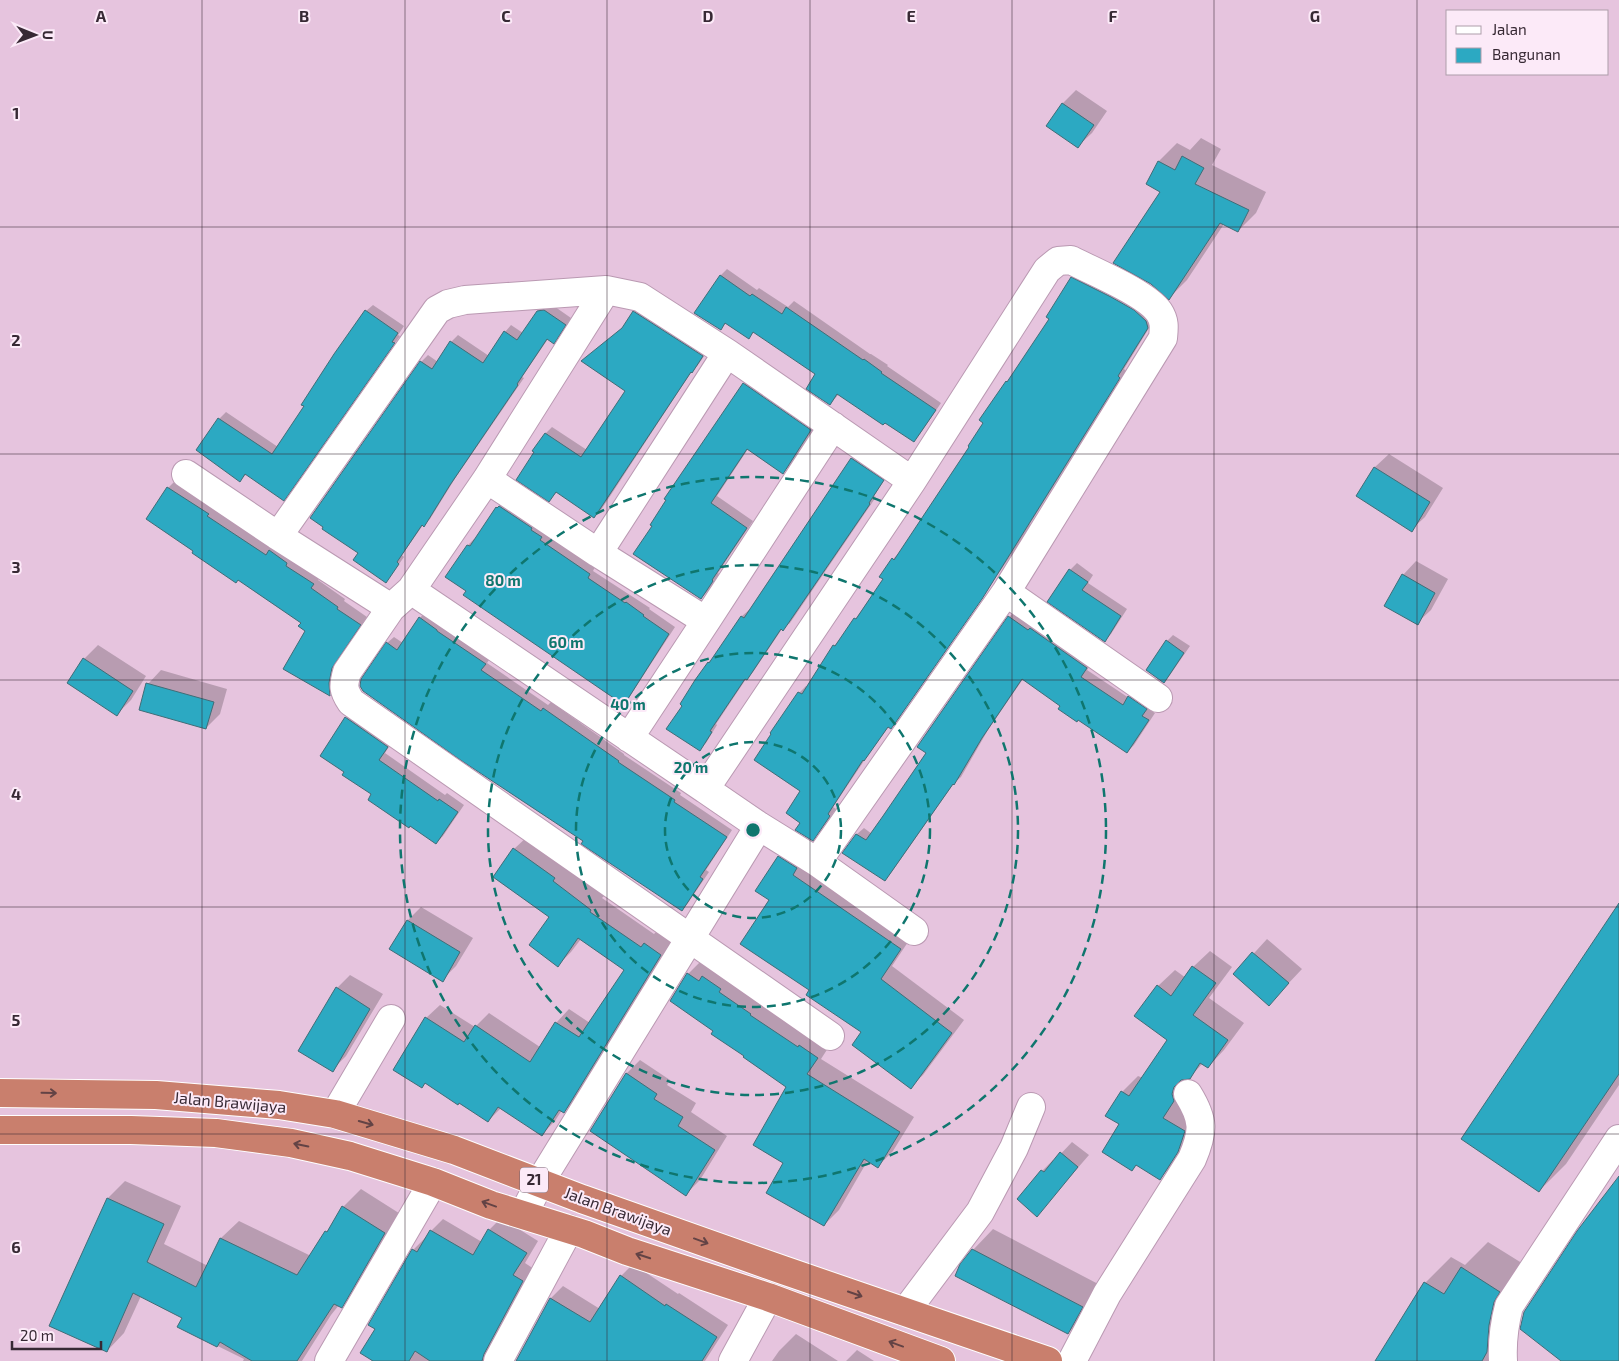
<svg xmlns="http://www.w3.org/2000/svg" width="1619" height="1361" viewBox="0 0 1619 1361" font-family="'Exo 2',sans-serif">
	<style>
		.shadow { fill: #0003 }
		.building { fill: #2ca9c2; stroke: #406d77 }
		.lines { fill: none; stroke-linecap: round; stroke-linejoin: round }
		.minor-casing { stroke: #ba99b2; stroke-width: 30 }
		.highway-casing { stroke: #fff; stroke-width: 30 }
		.minor { stroke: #fff; stroke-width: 28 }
		.highway { stroke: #c97f6d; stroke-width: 28 }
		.oneway { stroke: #634345 }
		.grid { fill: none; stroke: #372934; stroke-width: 1; stroke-opacity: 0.55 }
		.ring { fill: none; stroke: #0f766e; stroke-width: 2.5; stroke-dasharray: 9 6 }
		.labels { text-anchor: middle; stroke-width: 4; stroke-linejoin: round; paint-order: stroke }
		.shield { fill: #fceaf8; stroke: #72636f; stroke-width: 1 }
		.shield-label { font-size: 15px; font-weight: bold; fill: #372934 }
		.street-label { font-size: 16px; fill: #372934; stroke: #fceaf8 }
		.grid-label { font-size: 16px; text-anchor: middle; font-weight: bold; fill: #372934; stroke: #fceaf8; stroke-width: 4; stroke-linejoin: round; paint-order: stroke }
		.centre { fill: #0f766e; stroke: #fceaf8; stroke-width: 2.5 }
		.ring-label { font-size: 15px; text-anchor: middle; font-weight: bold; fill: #0f766e; stroke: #fceaf8; stroke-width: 4; stroke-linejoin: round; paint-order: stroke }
	</style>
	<rect width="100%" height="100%" fill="#e6c4de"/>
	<path class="shadow" d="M1076 90 1107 111 1092 133 1078 146 1062 104Z
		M1201 138 1221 149 1212 165 1266 192 1256 213 1238 231 1224 224 1187 280 1169 298 1162 191 1147 183 1159 161 1177 143 1190 150Z
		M727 269 757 290 759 288 788 307 794 301 870 354H871L888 365 887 366 941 403 920 434 914 441 839 394 830 404 817 374 755 331 749 337 726 323 720 329 721 275Z
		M1079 272 1154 320 1124 369 1126 371 1030 524H1031L1023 538 897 721 891 728 889 726 866 758 833 807 836 809 819 833 812 839 802 822 799 693 806 686 807 687 834 646 841 639 884 579 893 559 899 553 971 446 985 422 981 419 1007 382 1013 376 1051 319 1072 278Z
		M545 304H551L571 318 560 336 553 342 548 339 522 377 524 378 456 477 430 519 423 525 402 555 404 557 392 574 386 581 360 553 311 518 421 362 428 355 438 362 451 342 458 335 489 356 505 332 511 325 523 333 538 311Z
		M373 305 404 326 398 335 400 336 290 492 284 499 247 474 240 480 219 419 226 412 278 447 366 311Z
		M640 306 709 349 698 365 692 371 601 510 594 517 557 492 549 500 536 452 534 451 546 433 552 427 587 450 627 391 582 361 625 326 634 312Z
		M750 377 817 423 790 466 783 472 748 449 717 496 753 521 718 573 719 574 708 591 701 598 635 554 744 384Z
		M858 452 889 473 874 496 876 497 790 623 782 629 753 672 746 679 716 724 717 725 706 743 699 749 683 705 696 681 709 662 716 656 742 616 749 610 750 611 852 458Z
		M1389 454 1443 488 1425 517 1411 530 1357 496 1375 467Z
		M176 480 320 576 318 580 345 599 344 601 367 617 339 659 336 674 337 687 330 694 285 668 306 630 302 623 148 519 168 488Z
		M503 501 595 567 593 571 650 608 649 609 675 627 630 696 624 703 468 590V545L474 539 476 540 497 508Z
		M1416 561 1448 579 1431 610 1417 623 1403 575Z
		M1077 563 1093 575 1088 583 1127 609 1111 634 1105 640 1070 570Z
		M426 611 491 657 487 663 548 705 551 702 624 754V755L681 793 680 795 732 830 706 870 709 872 688 903 681 910 585 840 387 643 394 637 403 643 420 618Z
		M1015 611 1093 661 1087 670 1129 698 1136 691 1152 702 1148 709 1155 713 1134 745 1127 752 1023 679 988 730 961 777 954 783 891 873 885 880 844 853 857 834 864 828 872 834 927 752 1009 617Z
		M1173 635 1190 646 1170 675 1164 682 1167 641Z
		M98 645 146 676 131 700 117 714 69 683 84 659Z
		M161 670 227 689 220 714 206 728 148 684Z
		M353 711 393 740 385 753 445 795 447 793 464 805 443 836 436 843 346 772 321 755 346 718Z
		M528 836 604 896 602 898 654 934 658 930 674 941 577 1098 564 1112 562 1110 555 1121 542 1134 502 1107 488 1121 426 1082 422 1086 426 1018 440 1005 475 1027 489 1013 540 1047 556 1023 569 1009 590 1023 625 970 581 939 571 952 558 965 551 917 494 877 514 849Z
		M792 845 912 936 892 966 964 1020 923 1075 910 1087 863 1032 811 990 771 900 779 857Z
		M1619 905V1085L1566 1164 1539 1191Z
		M421 907 473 938 456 966 442 980 408 920Z
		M1267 939 1302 969 1269 1004 1235 974Z
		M1210 951 1232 967 1209 998 1244 1023 1224 1050 1208 1067 1203 1063 1189 1078 1200 1115 1176 1162 1160 1178 1137 1164 1132 1170 1121 1124 1122 1092 1138 1076 1143 1078 1168 1040 1136 1015 1158 986 1175 970 1186 978 1193 967Z
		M703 959 832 1042 821 1059 914 1117 893 1151 878 1166 868 1160 839 1210 824 1225 785 1162 788 1087 715 1031 688 974Z
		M350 975 383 994 346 1056 332 1070 337 988Z
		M640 1060 670 1080 667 1085 696 1103 691 1112 727 1136 700 1180 686 1194 626 1074Z
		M1072 1142 1089 1155 1037 1215 1042 1171 1053 1160 1054 1161Z
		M125 1181 181 1206 164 1244 208 1266 221 1238 239 1221 311 1256 343 1207 361 1189 402 1215 359 1289 341 1307 339 1305 331 1315 302 1361H243L244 1359 179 1327 183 1317 141 1296 124 1333 107 1351 50 1325 108 1198Z
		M501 1218 538 1241 525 1263 534 1269 501 1361H371L377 1328 413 1250 425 1238 426 1239 431 1231 443 1219 482 1242 489 1230Z
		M993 1229 1102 1286 1089 1312 1068 1333 973 1250Z
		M1488 1242 1525 1265 1490 1361H1377L1425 1283 1451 1257 1465 1265Z
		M633 1264 678 1294 679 1293 728 1325 705 1361H517L551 1298 563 1286 600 1309 621 1276Z
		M796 1334 838 1361H772L779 1351Z
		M857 1350 874 1361H846Z"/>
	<path class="building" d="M1062 103 1094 125 1078 148 1046 126Z
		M1182 156 1204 168 1195 184 1249 210 1238 232 1220 223 1169 300 1151 284 1113 263 1160 192 1146 184 1158 161 1175 170Z
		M720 275 750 296 752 294 782 314 786 307 863 360 864 359 882 372 881 373 936 410 914 442 885 423 883 425 837 394 830 405 806 389 815 374 753 332 749 339 725 323 721 330 694 313Z
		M1071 277 1111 297 1134 310 1146 321 1148 328 1118 376 1120 378 982 599 891 729 888 727 864 761 863 760 828 814 830 816 813 841 795 830 800 823 786 813 800 791 754 760 771 734 770 733 798 692 802 694 833 645 835 646 854 618 856 619 883 579 879 577 892 558 894 560 969 447 968 446 983 423 979 420 1006 381 1007 382 1049 319 1046 317Z
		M365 310 398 333 392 342 395 343 284 501 245 474 240 482 196 450 218 418 272 454 304 406 301 405 334 354Z
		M544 310 566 325 554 344 547 339 517 384 518 385 450 485 424 527 422 525 397 562 399 564 386 583 353 560 358 553 322 529 323 527 310 518 420 361 432 369 450 341 483 363 504 331 517 340 537 311Z
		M633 311 703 356 692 373 691 372 594 518 556 492 549 502 516 480 534 452 532 451 545 433 581 457 625 391 581 361 622 328Z
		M743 383 811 430 783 474 747 449 711 503 747 528 712 580 713 581 701 599 633 554 652 526 650 525 666 500 664 499Z
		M851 458 884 480 869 503 870 504 783 631 781 629 747 680 745 679 710 731 712 732 700 751 666 729 682 706 680 704 695 680 708 662 709 663 741 616 744 618Z
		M1374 467 1430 502 1412 532 1356 496Z
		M167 487 209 514 207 516 266 555 269 550 287 563 286 566 314 584 311 588 338 607 337 609 361 625 332 668 329 683 330 696 283 669 305 631 298 626 301 623 238 580 236 583 192 553 193 551 146 519Z
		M499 506 532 528 531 530 542 537 540 540 590 574 588 578 625 603 626 602 644 615 643 616 669 634 624 705 463 595 466 591 445 577 467 545 470 546 496 507 497 508Z
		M1069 569 1088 582 1082 590 1121 616 1105 642 1047 602Z
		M1402 574 1435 593 1418 625 1384 606Z
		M1008 616 1028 630 1030 628 1087 668 1081 677 1123 705 1128 696 1147 709 1142 716 1149 720 1127 753 1078 720 1077 722 1058 709 1060 706 1022 679 982 738 954 785 953 784 885 881 842 853 856 834 866 840 883 816 926 753 917 747Z
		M419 617 437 630V631L486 664 481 670 541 711 543 708 619 761 618 762 675 800 674 802 727 837 700 877 703 879 682 911 581 844 583 841 459 759 363 691 360 686 361 679 386 642 397 650Z
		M1166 640 1184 653 1164 683 1146 670Z
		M83 658 133 691 117 716 67 683Z
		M146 683 214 702 206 729 139 710Z
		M345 717 388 747 379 760 438 801 439 799 458 812 436 844 410 826 409 828 368 800 371 794 342 775 344 772 320 756Z
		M513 848 555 878 553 881 591 910 590 912 641 947 644 943 661 955 564 1113 559 1110 542 1136 498 1107 488 1122 459 1103 458 1105 425 1083 422 1088 393 1070 425 1017 464 1042 475 1025 530 1062 555 1022 579 1037 624 970 578 938 558 967 529 945 549 917 493 877Z
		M778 856 797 868 793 875 901 949 881 979 952 1033 911 1089 852 1045 861 1032 806 995 809 990 740 944 769 900 755 891Z
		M1619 903V1074L1539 1192 1461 1139Z
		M407 920 460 952 443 982 389 949Z
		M1252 952 1289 983 1269 1006 1233 974Z
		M1192 966 1216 983 1193 1015 1228 1040 1208 1068 1200 1063 1190 1079 1181 1080 1174 1087 1172 1094 1174 1101 1163 1118 1185 1131 1178 1152 1160 1180 1136 1165 1132 1171 1102 1152 1119 1124 1105 1116 1121 1091 1129 1096 1167 1040 1134 1016 1157 985 1171 996Z
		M687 973 699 981 702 976 721 989 719 992 751 1014 750 1015 798 1047 799 1045 818 1058 807 1074 900 1132 878 1168 864 1159 824 1226 766 1193 783 1163 753 1145 786 1087 743 1057 744 1056 711 1034 713 1031 670 1001Z
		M336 987 370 1009 333 1072 298 1051Z
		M626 1073 657 1094 654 1099 683 1117 678 1126 715 1150 686 1196 590 1131Z
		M1060 1152 1078 1167 1037 1217 1017 1199 1041 1170 1044 1172Z
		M1619 1176V1361H1561L1520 1329 1524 1312 1577 1231Z
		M107 1198 164 1224 147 1262 196 1287 220 1238 297 1275 325 1231 327 1232 342 1206 385 1233 342 1308 334 1304 297 1361H252L220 1342 217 1347 177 1327 182 1318 133 1293 107 1352 49 1326Z
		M488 1229 527 1253 513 1275 523 1281 484 1354 482 1361H430L415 1351 409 1361H373L360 1353 375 1329 368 1325 412 1249 417 1252 430 1230 473 1255Z
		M972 1249 1083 1307 1068 1334 955 1276 960 1264Z
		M1461 1267 1500 1292 1494 1302 1489 1325 1487 1352 1482 1361H1375L1424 1282 1444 1294Z
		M620 1275 665 1306 666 1304 717 1337 702 1361H516L550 1298 590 1322Z"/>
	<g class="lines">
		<g class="minor-casing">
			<path id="minor" d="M1071 260C1092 271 1146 293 1159 312 1165 321 1164 328 1163 338L1006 592 817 862 759 826 705 789 912 481 1047 270 1058 261Z
				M186 474 278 536 391 608
				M487 479 598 553 706 621 833 426
				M278 536 437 310 448 304 465 300 606 290
				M598 553 727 353
				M411 590 391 608 347 672C343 686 343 690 351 702L830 1036
				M1006 592 1158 698
				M629 738 706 621
				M705 789 411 590 487 479 606 290 640 297 727 353 912 481
				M817 862 914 931
				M335 1114 391 1019
				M523 1215 540 1182 759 826
				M905 1312 980 1212 1014 1148 1031 1107
				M329 1361 433 1182
				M498 1361 569 1229
				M733 1361 768 1297
				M1072 1361 1107 1294 1192 1159C1204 1131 1204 1120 1188 1094
				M1503 1361C1502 1342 1504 1325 1509 1306L1619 1139"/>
		</g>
		<g class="highway-casing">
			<path id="highway" d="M0 1093 156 1095 279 1105 335 1114 454 1150 582 1199 783 1270 1048 1361
				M0 1130H131L216 1133 291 1143 350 1156 433 1182 491 1205 584 1234 627 1251 768 1297 941 1361"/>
		</g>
		<use href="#minor" class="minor"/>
		<use href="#highway" class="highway"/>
	</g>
	<defs><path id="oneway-shaft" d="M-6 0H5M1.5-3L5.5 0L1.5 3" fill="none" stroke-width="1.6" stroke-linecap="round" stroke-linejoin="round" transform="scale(1.25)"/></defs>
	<g class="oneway">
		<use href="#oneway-shaft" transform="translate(49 1093) rotate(1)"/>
		<use href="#oneway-shaft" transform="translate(366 1123) rotate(16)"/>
		<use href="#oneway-shaft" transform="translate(301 1145) rotate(-168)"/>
		<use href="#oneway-shaft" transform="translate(489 1204) rotate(-160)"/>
		<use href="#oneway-shaft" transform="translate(701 1241) rotate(20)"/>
		<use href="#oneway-shaft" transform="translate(643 1256) rotate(-162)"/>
		<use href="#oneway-shaft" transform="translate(855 1294) rotate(19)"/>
		<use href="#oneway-shaft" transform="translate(896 1344) rotate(-160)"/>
	</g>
	<path class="grid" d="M202 0V1361M405 0V1361M607 0V1361M810 0V1361M1012 0V1361M1214 0V1361M1417 0V1361M0 227H1619M0 454H1619M0 680H1619M0 907H1619M0 1134H1619"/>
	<g class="ring">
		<circle cx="753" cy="830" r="88"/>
		<circle cx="753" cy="830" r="177"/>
		<circle cx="753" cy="830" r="265"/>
		<circle cx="753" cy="830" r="353"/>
	</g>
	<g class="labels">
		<rect class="shield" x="520" y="1167.5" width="28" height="25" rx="4"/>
		<g class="shield-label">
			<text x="534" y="1185">21</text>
		</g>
		<g class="street-label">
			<text transform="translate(230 1102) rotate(5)" y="6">Jalan Brawijaya</text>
			<text transform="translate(618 1211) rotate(20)" y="6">Jalan Brawijaya</text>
		</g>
	</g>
	<g class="grid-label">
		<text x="101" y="22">A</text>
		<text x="304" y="22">B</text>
		<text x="506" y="22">C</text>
		<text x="708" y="22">D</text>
		<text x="911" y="22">E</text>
		<text x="1113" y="22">F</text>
		<text x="1315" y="22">G</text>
		<text x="16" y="119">1</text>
		<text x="16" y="346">2</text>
		<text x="16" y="573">3</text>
		<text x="16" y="800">4</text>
		<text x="16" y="1026">5</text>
		<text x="16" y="1253">6</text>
	</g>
	<circle cx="753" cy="830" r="8" class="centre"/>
	<g class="ring-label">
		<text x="503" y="586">80 m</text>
		<text x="566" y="648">60 m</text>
		<text x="628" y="710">40 m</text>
		<text x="691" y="773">20 m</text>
	</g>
	<rect x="1446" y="10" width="162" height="65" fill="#fceaf8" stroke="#ad9daa"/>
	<rect x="1456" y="26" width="25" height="8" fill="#ffffff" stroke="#ad9daa"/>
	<text x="1492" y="35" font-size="15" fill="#372934">Jalan</text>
	<rect x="1456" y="48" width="25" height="15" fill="#2ca9c2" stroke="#ad9daa"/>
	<text x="1492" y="60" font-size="15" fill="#372934">Bangunan</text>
	<g transform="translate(35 35) rotate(91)" stroke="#fceaf8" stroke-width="4" paint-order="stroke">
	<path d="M0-4L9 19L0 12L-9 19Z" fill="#372934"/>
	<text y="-8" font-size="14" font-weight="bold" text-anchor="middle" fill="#372934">U</text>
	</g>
	<path d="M12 1341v8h89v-8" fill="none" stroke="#372934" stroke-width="2.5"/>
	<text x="20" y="1341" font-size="15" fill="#372934" stroke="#fceaf8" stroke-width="4" paint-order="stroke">20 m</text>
</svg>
